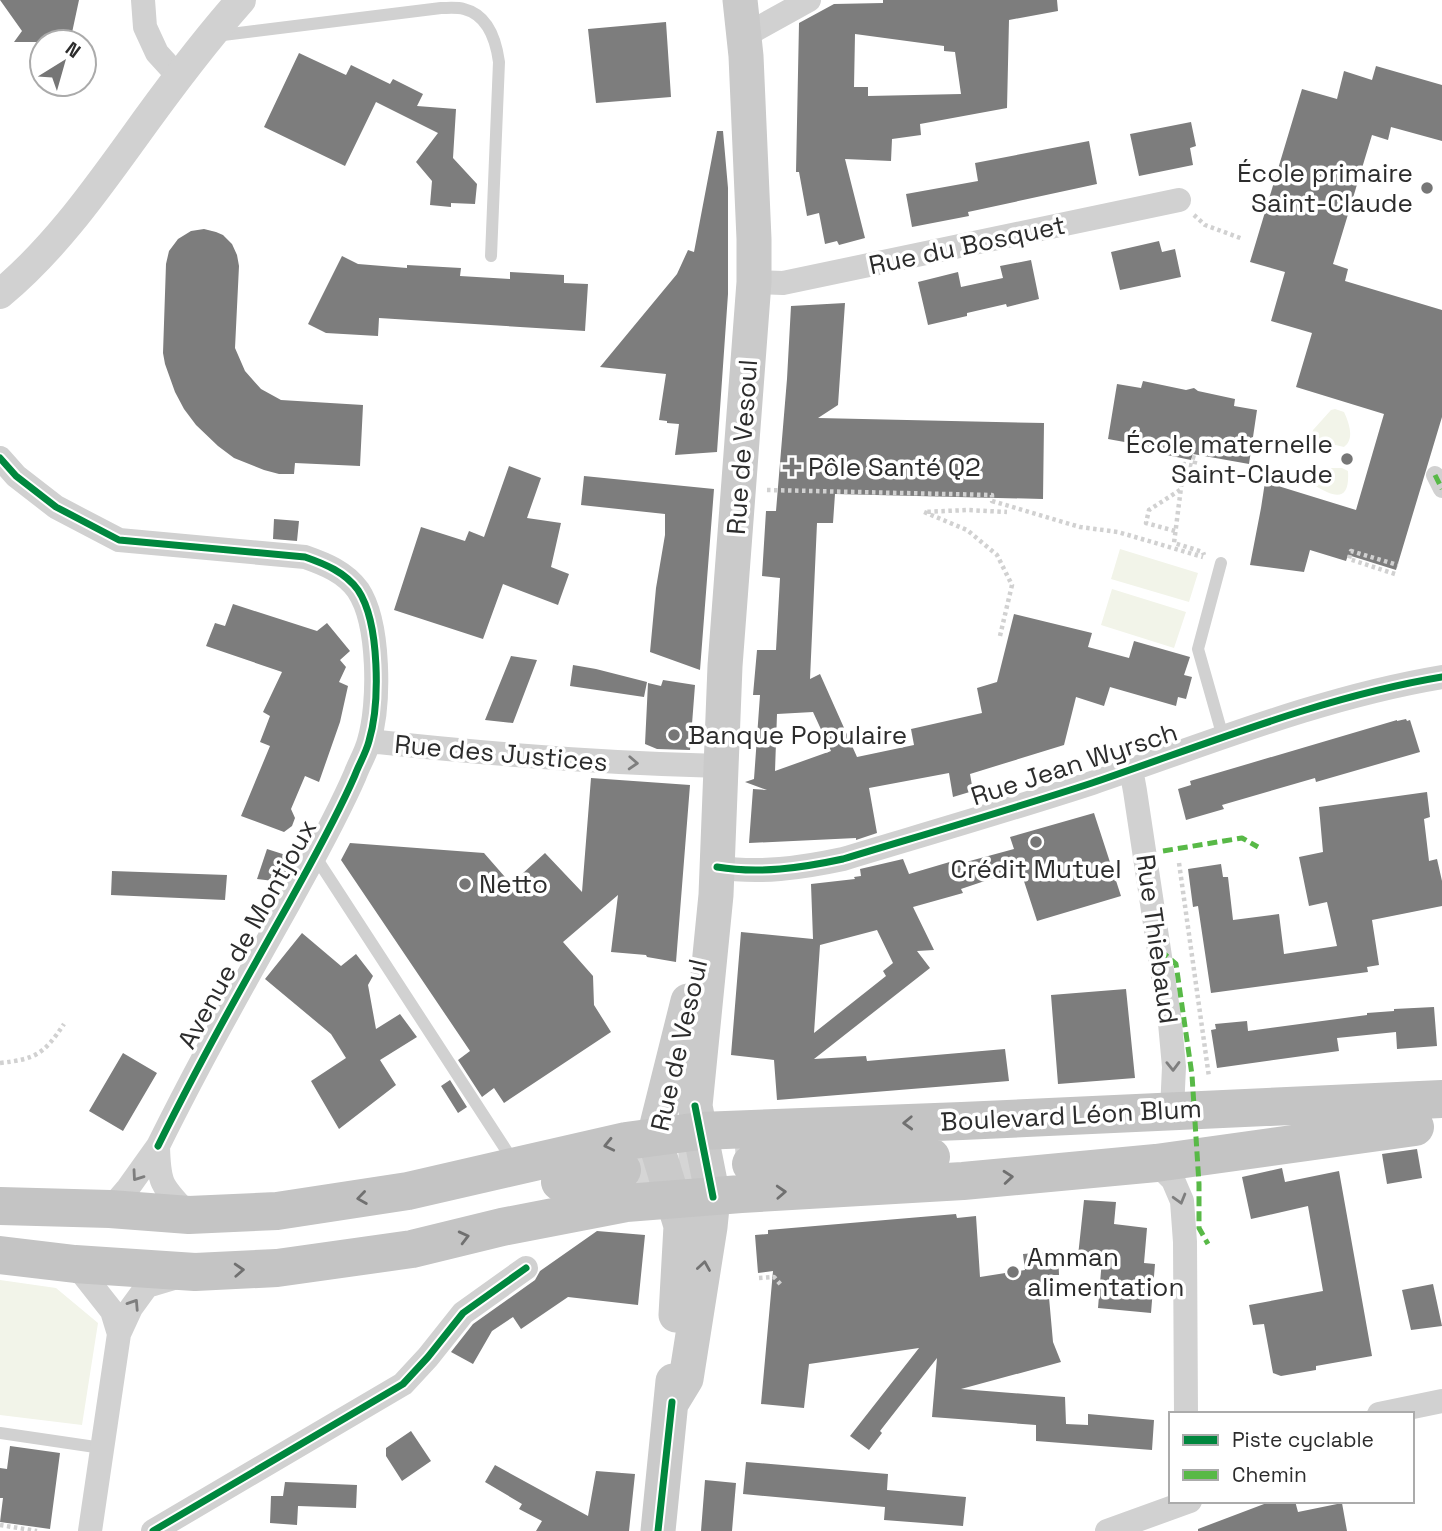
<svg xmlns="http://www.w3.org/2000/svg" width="1442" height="1531" viewBox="0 0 1442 1531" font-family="'Space Grotesk',sans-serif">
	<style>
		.green { fill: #f2f4e9 }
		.building { fill: #7d7d7d; fill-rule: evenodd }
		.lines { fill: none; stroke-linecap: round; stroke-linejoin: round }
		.primary-tunnel { stroke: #d5d5d5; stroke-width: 38; stroke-dasharray: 38 19; stroke-linecap: butt }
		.path { stroke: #d1d1d1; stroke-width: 4.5; stroke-dasharray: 3.5 3.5; stroke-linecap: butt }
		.service { stroke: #d1d1d1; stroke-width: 12 }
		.pedestrian { stroke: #d1d1d1; stroke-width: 18 }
		.minor { stroke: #d1d1d1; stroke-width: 24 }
		.tertiary { stroke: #d1d1d1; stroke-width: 30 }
		.secondary { stroke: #cacaca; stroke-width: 35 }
		.primary { stroke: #c4c4c4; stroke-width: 38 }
		.quiet { stroke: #58b947; stroke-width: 5; stroke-dasharray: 10 5; stroke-linecap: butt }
		.cycleway-casing { stroke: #fff; stroke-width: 11 }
		.cycleway { stroke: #00873e; stroke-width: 7 }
		.oneway { stroke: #7e7e7e }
		.oneway2 { stroke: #707070 }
		.oneway3 { stroke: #737373 }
		.poi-dot { fill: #767676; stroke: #fff; stroke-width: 2.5 }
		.labels { text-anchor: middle; stroke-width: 7; stroke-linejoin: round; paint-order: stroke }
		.poi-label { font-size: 26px; fill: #2c2c2c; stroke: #fff; text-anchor: start }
		.street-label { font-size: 26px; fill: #2c2c2c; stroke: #fff }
	</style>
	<rect width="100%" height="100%" fill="#fff"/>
	<path class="green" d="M1335 409 1344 412C1349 423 1355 439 1344 447L1319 441 1312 434 1313 430 1331 410Z
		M1320 468H1342L1348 471C1350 502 1335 498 1314 485L1312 473Z
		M1120 549 1198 573 1189 602 1111 579Z
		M1112 589 1186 612 1174 648 1101 625Z
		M0 1280 56 1288 98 1323 82 1425 0 1415Z"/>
	<path class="building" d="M0 0H79L70 42H14L22 31Z
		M883 0H1057L1058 11 1009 20 1007 108 920 124 921 135 892 139 891 161 845 159 865 238 839 245 837 241 825 244 819 213 807 216 799 172H796L799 23 834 4 883 3ZM855 34 944 46V51L955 52 961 94 868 96V87H854Z
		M666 22 671 97 596 103 588 29Z
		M299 53 346 75 351 65 390 84 393 79 423 94 417 106 456 109 453 158 477 184 475 204 451 203V207L430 205 432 181 416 162 438 133 376 102 345 166 264 127Z
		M1376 66 1442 85V141L1391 127 1388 140 1372 135 1333 264 1348 269 1345 281 1442 310V417L1396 570 1348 555 1346 561 1310 550 1304 572 1250 565 1261 508 1265 482 1356 510 1384 414 1296 387 1312 333 1271 321 1285 272 1250 262 1302 89 1337 99 1344 71 1372 80Z
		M1191 122 1196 146 1190 148 1193 165 1139 176 1130 134Z
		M717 131H723L728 188V294L717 452 675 455 679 424 667 423V421L659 420 666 374 600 367 677 274 688 250 694 252Z
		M1089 141 1097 184 968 212 969 216 912 227 906 194 978 181 975 163Z
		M204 229 216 232 223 235 232 244 237 255 239 266 235 348 245 371 261 389 281 400 363 405 360 466 295 463 294 474H279L264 470 234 458 218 446 196 425 184 409 175 392 165 364 163 353 166 264 169 251 178 239 191 231Z
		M1159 241 1162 252 1175 249 1181 277 1120 290 1111 252Z
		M342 256 358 264 407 268V265L461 268 460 276 510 279V272L564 275V283L588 284 585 331 379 318 378 336 326 333 308 324Z
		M1031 260 1039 299 1007 307 1006 304 967 313V316L928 325 918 282 958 272 961 287 1003 278 1000 266Z
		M845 303 838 405 818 418 1044 423 1043 499 835 494 833 523H817L810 679 820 674 857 757 914 745 911 729 982 713 977 688 997 682 1014 614 1092 633 1088 647 1129 658 1134 641 1190 657 1184 675 1192 677 1186 699 1178 697 1176 706 1110 687 1104 706 1076 697 1064 745 970 774 973 791 953 797 949 773 869 788 877 833 856 840V838L749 843 753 789 767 790 745 782 754 779 760 695H753L757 650H776L780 578 762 576 766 511H776L787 379 791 306ZM813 712 831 751 775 771 777 714Z
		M1143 381 1186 390 1194 388 1198 391 1235 399 1234 406 1257 410 1249 464 1193 454 1191 460 1162 454 1163 449 1108 439 1117 384 1141 388Z
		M509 466 541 478 527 518 561 523 551 567 569 574 558 605 503 584 483 639 394 610 421 527 465 541 469 531 484 537Z
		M584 476 714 489 700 670 650 652 656 588 665 535V514L581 505Z
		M274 519 299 521 297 541 273 539Z
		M233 604 317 631 327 623 350 651 340 660 346 667 339 682 348 686 340 722 319 782 305 776 291 809 295 818 292 826 284 832 241 816 270 746 260 742 270 716 263 712 282 672 206 646 215 623 225 626Z
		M511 656 537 660 513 723 485 720Z
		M573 665 596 669 647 682 644 697 570 686Z
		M663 680 695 685 690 750 657 749 645 744 648 683 661 686Z
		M1406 719 1407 721 1410 720 1420 752 1316 782 1315 778 1222 805 1224 809 1186 820 1178 789 1191 785 1190 781 1397 720V721Z
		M591 778 690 785 676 962 647 957 646 955 611 952 618 895 563 942 593 976 594 1005 611 1032 504 1103 494 1088 482 1097 458 1060 470 1051 341 860 350 843 484 853 511 884 545 853 582 892Z
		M1427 792 1430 817 1424 819 1429 861 1437 859 1442 881V906L1372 920 1379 965 1367 967 1368 972 1211 993 1198 906 1193 907 1188 869 1221 864 1223 877H1228L1233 920 1279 914 1284 954 1337 946 1327 902 1309 906 1299 857 1323 852 1319 807Z
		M1094 813 1121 896 1037 921 1020 869 961 889 963 893 913 907 934 950 917 951 930 968 814 1059 866 1056 867 1061 1005 1049 1009 1081 777 1100 774 1060 731 1055 741 932 813 939 811 884 855 879 854 877 861 876 860 869 903 859 909 874 953 861 955 865 1014 849 1010 837ZM877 930 893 963 883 971 886 976 814 1033 820 945Z
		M267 849 292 857 282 882 257 879Z
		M112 871 227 875 225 900 111 895Z
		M302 933 341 966 356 954 373 976 368 985 376 1029 400 1014 417 1037 380 1060 396 1085 339 1129 311 1081 346 1058 331 1034 265 979Z
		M1126 989 1135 1078 1058 1084 1051 995Z
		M1434 1007 1437 1046 1397 1049 1396 1032 1337 1038 1339 1051 1217 1068 1211 1030 1216 1029 1215 1024 1247 1021 1248 1031 1367 1015V1013L1394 1011V1009Z
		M123 1053 157 1073 123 1131 89 1111Z
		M450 1080 467 1107 458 1113 441 1086Z
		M1417 1149 1422 1178 1387 1184 1382 1154Z
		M1282 1168 1285 1182 1339 1171 1372 1356 1316 1366V1370L1281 1376 1273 1373 1264 1324 1253 1325 1249 1305 1323 1291 1308 1206 1251 1219 1242 1177Z
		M1084 1200 1116 1202 1114 1224 1147 1228 1144 1263 1155 1264 1151 1313 1098 1308 1102 1259 1078 1256Z
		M956 1214 957 1218 976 1216 980 1277 1025 1270 1023 1254 1058 1251 1059 1275H1047L1053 1342 1061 1362 961 1389 1065 1397 1066 1424 1088 1425V1414L1154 1420 1152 1450 1036 1441V1425L932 1417 937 1358 880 1431 882 1433 869 1450 850 1436 919 1348 809 1364 804 1408 761 1404 773 1271 758 1273 755 1235 768 1234V1230Z
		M597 1231 645 1235 638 1305 568 1297 521 1329 513 1317 492 1331 473 1364 451 1352 473 1324 535 1280 540 1271Z
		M1433 1284 1442 1326 1411 1330 1402 1290Z
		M411 1431 431 1461 402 1481 386 1456V1448Z
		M10 1446 60 1453 50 1529 0 1522 3 1498H0V1468L7 1469Z
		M746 1462 888 1474 887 1490 966 1497 963 1526 884 1520 885 1507 743 1494Z
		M495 1465 588 1516 596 1471 635 1474 629 1531H536L542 1521 519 1509 522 1504 485 1482Z
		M705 1480 736 1483 732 1531H701Z
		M285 1482 357 1485 356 1508 298 1506 297 1525 270 1523 271 1496H283Z
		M1272 1501H1295L1298 1512 1342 1503 1347 1531H1198V1529Z"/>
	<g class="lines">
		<path class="primary-tunnel" d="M622 1170 751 1164"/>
		<path class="path" d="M1194 215 1205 225 1243 239
			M1192 457 1196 458 1194 466 1184 464 1174 543 1203 552 1204 555
			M767 490 992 495V501L1080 527 1118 532 1203 557
			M1175 531 1146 523 1149 510 1180 490
			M1395 574 1349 559 1351 551 1398 565
			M1000 636 1012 585 997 555 967 530 924 512 967 510 1007 512
			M1179 863 1209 1077
			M0 1063C36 1059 44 1054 64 1024
			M759 1278 774 1277 782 1286
			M0 1525 37 1531"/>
		<path class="service" d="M215 36 441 8C448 8 457 7 464 9 488 15 496 40 499 62L491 256
			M1221 563 1198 649 1223 737
			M315 856 508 1153 512 1163
			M0 1433 102 1448"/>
		<path class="pedestrian" d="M1435 475 1442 489"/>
		<path class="minor" d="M143 0 145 27 157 53 178 76
			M744 36 809 0
			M754 282 783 283 1179 200
			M0 458 16 476 56 507 119 540 305 557C325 564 345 572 358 590 380 623 380 704 369 741 366 753 359 764 355 775 336 819 312 861 289 903 244 983 199 1063 158 1146
			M369 741C486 754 603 763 720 766
			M1131 769 1135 791 1170 1023 1174 1067 1172 1110
			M717 867C759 874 801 868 843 859 926 834 1009 810 1092 783 1207 744 1322 697 1442 677
			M1156 1163 1173 1180 1182 1201 1185 1242 1186 1414
			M110 1209 128 1188 158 1146C159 1186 162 1186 189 1215
			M75 1264 112 1311 119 1334 131 1308 147 1286 177 1277
			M1379 1414 1442 1401
			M90 1531 119 1334
			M153 1531 403 1384 428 1357 463 1313 526 1268
			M1107 1531 1190 1501"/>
		<path class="tertiary" d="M0 294C53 250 93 194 132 140 167 91 202 44 241 0"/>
		<path class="secondary" d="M676 1315 681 1226 654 1137 688 1001
			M672 1402 686 1379 710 1227 713 1197 695 1106 716 895 725 666 754 282V239L746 56 740 0
			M658 1531 673 1381"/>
		<path class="primary" d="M751 1164 931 1157
			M560 1182 622 1170
			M0 1206 110 1209 189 1215 277 1211 408 1191 626 1141 700 1131 962 1121 1442 1099
			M0 1255 75 1264 195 1272 277 1268 412 1249 502 1227 626 1203 741 1194 963 1181 1156 1163 1415 1127"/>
		<path class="quiet" d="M1435 475 1442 489
			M1163 851 1242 838 1258 847
			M1160 950 1176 964 1192 1075 1199 1184V1228L1208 1244"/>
		<g class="cycleway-casing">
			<path id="cycleway" d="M0 458 16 476 56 507 119 540 305 557C325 564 345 572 358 590 380 623 380 704 369 741 366 753 359 764 355 775 336 819 312 861 289 903 244 983 199 1063 158 1146
				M717 867C759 874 801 868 843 859 926 834 1009 810 1092 783 1207 744 1322 697 1442 677
				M695 1106 713 1197
				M153 1531 403 1384 428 1357 463 1313 526 1268
				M658 1531 672 1402"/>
		</g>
		<use href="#cycleway" class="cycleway"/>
	</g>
	<defs><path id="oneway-chevron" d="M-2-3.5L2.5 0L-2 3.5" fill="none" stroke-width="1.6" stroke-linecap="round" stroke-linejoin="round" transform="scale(1.75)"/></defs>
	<g class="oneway">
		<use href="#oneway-chevron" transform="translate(633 763) rotate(3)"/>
		<use href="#oneway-chevron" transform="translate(1173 1066) rotate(89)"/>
		<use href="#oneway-chevron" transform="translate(137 1176) rotate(125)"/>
		<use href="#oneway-chevron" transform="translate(1180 1199) rotate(74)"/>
		<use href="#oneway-chevron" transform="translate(134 1304) rotate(-57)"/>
	</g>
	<g class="oneway2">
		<use href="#oneway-chevron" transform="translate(908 1123) rotate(178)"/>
		<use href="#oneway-chevron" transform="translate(609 1145) rotate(167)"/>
		<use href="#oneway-chevron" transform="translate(1008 1177) rotate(-5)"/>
		<use href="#oneway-chevron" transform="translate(781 1192) rotate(-3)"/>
		<use href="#oneway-chevron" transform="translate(362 1198) rotate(172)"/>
		<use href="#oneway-chevron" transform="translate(464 1237) rotate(-14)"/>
		<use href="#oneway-chevron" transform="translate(239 1270) rotate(-3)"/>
	</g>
	<use class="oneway3" href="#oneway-chevron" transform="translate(704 1266) rotate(-81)"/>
	<g class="poi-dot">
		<circle cx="1427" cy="188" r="7"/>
		<circle cx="1347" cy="459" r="7"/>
		<path d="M788.5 456.5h7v7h7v7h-7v7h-7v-7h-7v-7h7z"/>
		<circle cx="674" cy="735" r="7"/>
		<circle cx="1036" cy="842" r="7"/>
		<circle cx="465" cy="884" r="7"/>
		<circle cx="1013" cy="1272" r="7"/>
	</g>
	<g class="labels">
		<g class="poi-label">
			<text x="1413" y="182" text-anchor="end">École primaire<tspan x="1413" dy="30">Saint-Claude</tspan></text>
			<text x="1333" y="453" text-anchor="end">École maternelle<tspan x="1333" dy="30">Saint-Claude</tspan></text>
			<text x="808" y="476">Pôle Santé Q2</text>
			<text x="688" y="744">Banque Populaire</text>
			<text x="1036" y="878" text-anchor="middle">Crédit Mutuel</text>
			<text x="479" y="893">Netto</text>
			<text x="1027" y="1266">Amman<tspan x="1027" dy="30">alimentation</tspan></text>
		</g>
		<g class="street-label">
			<text transform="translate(967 245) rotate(-12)" y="9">Rue du Bosquet</text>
			<text transform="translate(742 447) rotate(-86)" y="9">Rue de Vesoul</text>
			<text transform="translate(501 753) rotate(5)" y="9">Rue des Justices</text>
			<text transform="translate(1074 764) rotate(-18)" y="9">Rue Jean Wyrsch</text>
			<text transform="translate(247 934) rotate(-61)" y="9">Avenue de Montjoux</text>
			<text transform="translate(1157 939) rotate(82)" y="9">Rue Thiebaud</text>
			<text transform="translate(679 1045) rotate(-77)" y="9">Rue de Vesoul</text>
			<text transform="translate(1071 1115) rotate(-3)" y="9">Boulevard Léon Blum</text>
		</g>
	</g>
	<rect x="1169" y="1412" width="245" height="91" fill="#ffffff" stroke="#ababab" stroke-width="2"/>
	<rect x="1183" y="1435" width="35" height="10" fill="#00873e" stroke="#ababab" stroke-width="2"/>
	<text x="1232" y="1447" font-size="21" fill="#2c2c2c">Piste cyclable</text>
	<rect x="1183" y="1470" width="35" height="10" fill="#58b947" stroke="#ababab" stroke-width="2"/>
	<text x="1232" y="1482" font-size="21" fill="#2c2c2c">Chemin</text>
	<g transform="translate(63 63) rotate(37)"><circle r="33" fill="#ffffff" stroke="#ababab" stroke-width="2"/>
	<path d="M0-5L12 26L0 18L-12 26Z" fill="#767676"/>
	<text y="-10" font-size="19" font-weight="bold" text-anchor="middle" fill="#2c2c2c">N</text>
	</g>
</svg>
